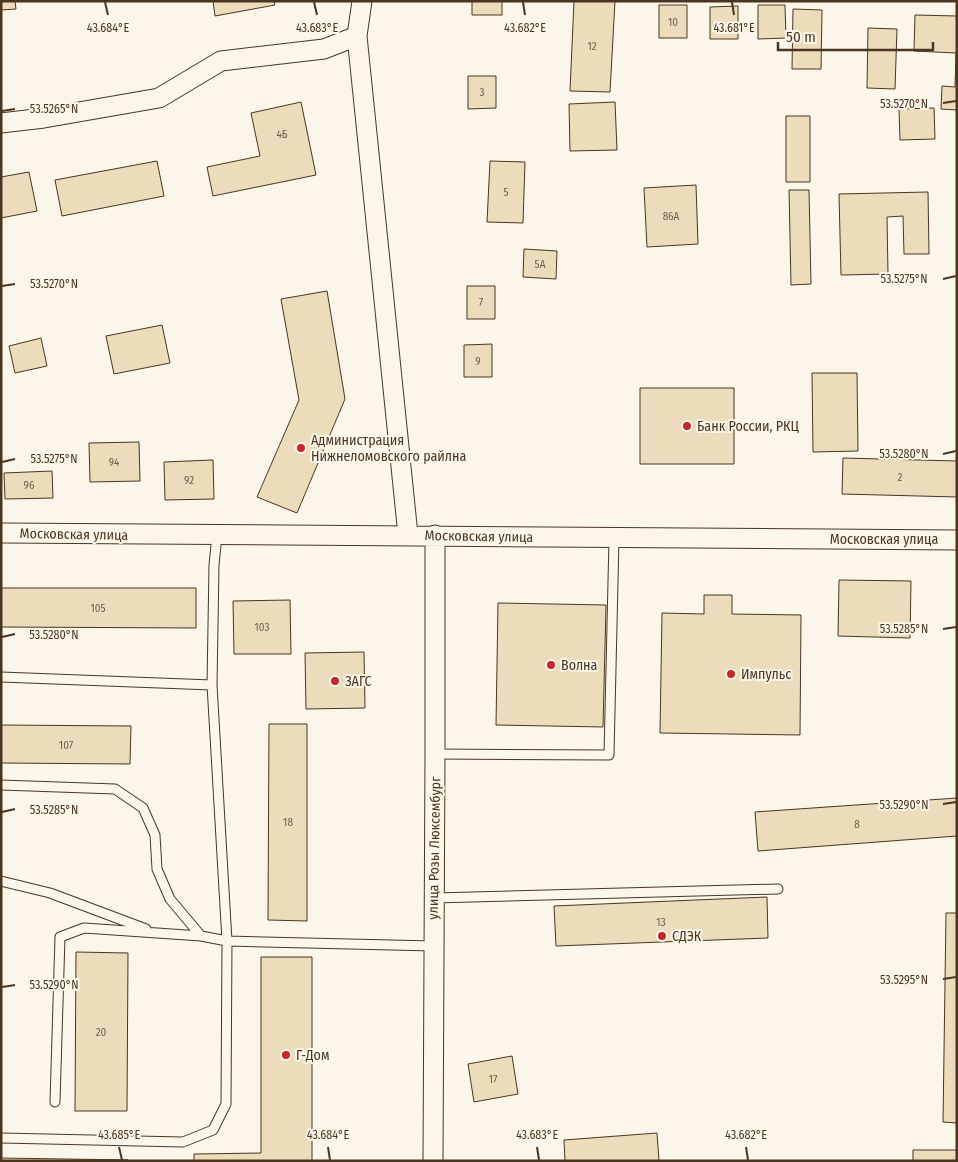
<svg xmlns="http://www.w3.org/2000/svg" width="958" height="1162" viewBox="0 0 958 1162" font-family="'Fira Sans Condensed',sans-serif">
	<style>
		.building { fill: #ecdcbc; stroke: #4a3520 }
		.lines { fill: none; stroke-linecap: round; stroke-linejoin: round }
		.lane-casing { stroke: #4a3520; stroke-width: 11 }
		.street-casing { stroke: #4a3520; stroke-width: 21 }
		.lane { stroke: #fbf6e9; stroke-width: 9 }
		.street { stroke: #fbf6e9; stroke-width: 19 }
		.ticks { fill: none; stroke: #4a3520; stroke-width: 2 }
		.poi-dot { fill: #c62828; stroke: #fbf6e9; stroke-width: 2 }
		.labels { text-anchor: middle; stroke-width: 4; stroke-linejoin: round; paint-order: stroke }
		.number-label { font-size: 11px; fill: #725f47 }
		.poi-label { font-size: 14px; fill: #4a3520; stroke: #fbf6e9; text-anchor: start }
		.street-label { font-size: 14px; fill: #4a3520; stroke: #fbf6e9 }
		.ticks-label { font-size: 12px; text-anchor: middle; fill: #4a3520; stroke: #fbf6e9; stroke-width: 4; stroke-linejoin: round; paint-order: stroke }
	</style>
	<rect width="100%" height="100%" fill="#fbf6e9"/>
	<path class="building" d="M1 1H15L16 9 1 10Z
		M213 1H274L275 5 215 16Z
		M472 1H502V15H472Z
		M574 1H615L610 92 570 91Z
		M659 5H687V38H659Z
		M758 5H785L786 38 758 39Z
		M738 6V39H710V7Z
		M793 9 822 10 821 69H792Z
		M915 15 957 16V110L941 109 942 86 955 87 956 53 914 51Z
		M868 28 897 29 895 89 867 88Z
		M468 76H496V108L468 109Z
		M301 102 316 175 213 196 207 167 260 156 251 113Z
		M615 102 617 150 570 151 569 104Z
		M934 108 935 139 900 140 899 109Z
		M786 116H810V182H786Z
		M157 161 164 196 62 216 55 180Z
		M490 161 525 162 523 223 487 222Z
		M29 172 37 211 1 218V177Z
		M696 185 698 244 647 247 644 188Z
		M789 190H809L811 284 791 285Z
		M928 192 929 254H904L903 216 887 217 888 274 841 275 839 194Z
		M524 249 557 251 556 279 523 277Z
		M467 286H495V319H467Z
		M327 291 345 399 297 513 257 497 299 400 281 299Z
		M162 325 170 363 114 374 106 336Z
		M41 338 47 366 15 373 9 346Z
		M492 344V377H464V345Z
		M812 373H857L858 451 813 452Z
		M640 388H734V464H640Z
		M139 442 140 481 90 482 89 443Z
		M843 458 957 461V497L842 494Z
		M213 460 214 499 165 500 164 462Z
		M52 471 53 498 5 499 4 473Z
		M839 580 911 581 910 638 838 636Z
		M1 588H196V628L1 627Z
		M704 595H732V614L801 615 800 735 660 733 662 613 704 614Z
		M290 600 291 654H234L233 601Z
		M498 603 606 605 603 727 496 725Z
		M364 652 365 708 306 709 305 653Z
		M269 724H307V921L268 920Z
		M1 725 131 726 130 764 1 763Z
		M957 798V836L758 851 755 812Z
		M767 897 768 938 556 946 554 906Z
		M946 913H957V1123L943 1122Z
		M76 952 128 953 127 1111H75Z
		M261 957H312V1161H194V1154L261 1153Z
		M512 1056 518 1094 474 1102 468 1064Z
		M657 1133 659 1161H565L564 1140Z
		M913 1150H957V1161H913Z
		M1 1158 128 1160 1 1161Z"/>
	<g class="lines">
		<g class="lane-casing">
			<path id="lane" d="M1 677 212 685 227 941 226 1104 213 1130 183 1142 1 1138
				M212 685 214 565 217 535
				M435 754 609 755 614 538
				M1 785 115 789 143 808 155 835 157 869 170 899 201 936
				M1 881 50 893 146 929
				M434 898 778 889
				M55 1102 60 937 84 928 201 936 227 941 434 946"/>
		</g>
		<g class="street-casing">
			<path id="street" d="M357 36 408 535
				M1 123 44 118 159 98 221 61 324 49 357 36 362 1
				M1 533 957 540
				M433 1161 435 754V535"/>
		</g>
		<use href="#lane" class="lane"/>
		<use href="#street" class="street"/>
	</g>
	<path class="ticks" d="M105 2 108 15M314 2 317 15M523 2 525 15M732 2 734 15M943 103 956 101M2 111 15 109M943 279 956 276M2 286 15 284M943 454 956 451M2 462 15 459M943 629 956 627M2 637 15 634M943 804 956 802M2 812 15 809M943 979 956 977M2 987 15 985M119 1147 122 1160M328 1147 330 1160M537 1147 539 1160M746 1147 748 1160"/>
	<g class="poi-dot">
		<circle cx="687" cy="426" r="5"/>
		<circle cx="301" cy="448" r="5"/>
		<circle cx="551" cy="665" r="5"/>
		<circle cx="731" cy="674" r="5"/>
		<circle cx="335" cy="681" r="5"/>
		<circle cx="662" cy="936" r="5"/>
		<circle cx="286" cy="1055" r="5"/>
	</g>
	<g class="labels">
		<g class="number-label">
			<text x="673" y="26">10</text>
			<text x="592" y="50">12</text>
			<text x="482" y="96">3</text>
			<text x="282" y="138">4Б</text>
			<text x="506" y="196">5</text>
			<text x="671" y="220">86А</text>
			<text x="540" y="268">5А</text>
			<text x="481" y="306">7</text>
			<text x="478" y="365">9</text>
			<text x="114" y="466">94</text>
			<text x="900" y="481">2</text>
			<text x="189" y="484">92</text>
			<text x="29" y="489">96</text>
			<text x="98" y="612">105</text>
			<text x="262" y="631">103</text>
			<text x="66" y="749">107</text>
			<text x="288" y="826">18</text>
			<text x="857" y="828">8</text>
			<text x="661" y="926">13</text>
			<text x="101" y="1036">20</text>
			<text x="493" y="1083">17</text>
		</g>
		<g class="poi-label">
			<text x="697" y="431">Банк России, РКЦ</text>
			<text x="311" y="445">Администрация<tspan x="311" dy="16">Нижнеломовского райлна</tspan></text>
			<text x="561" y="670">Волна</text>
			<text x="741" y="679">Импульс</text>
			<text x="345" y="686">ЗАГС</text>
			<text x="672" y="941">СДЭК</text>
			<text x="296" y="1060">Г-Дом</text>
		</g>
		<g class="street-label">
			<text transform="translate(74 534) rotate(1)" y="5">Московская улица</text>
			<text transform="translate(479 536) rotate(1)" y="5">Московская улица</text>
			<text x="884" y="544">Московская улица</text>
			<text transform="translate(434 848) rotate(-89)" y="5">улица Розы Люксембург</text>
		</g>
	</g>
	<g class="ticks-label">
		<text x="108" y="32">43.684°E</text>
		<text x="317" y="32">43.683°E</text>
		<text x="525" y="32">43.682°E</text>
		<text x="734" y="32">43.681°E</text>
		<text x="904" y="108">53.5270°N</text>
		<text x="54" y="113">53.5265°N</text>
		<text x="904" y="283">53.5275°N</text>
		<text x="54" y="288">53.5270°N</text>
		<text x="904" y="458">53.5280°N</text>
		<text x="54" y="463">53.5275°N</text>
		<text x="904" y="633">53.5285°N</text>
		<text x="54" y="639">53.5280°N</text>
		<text x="904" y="809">53.5290°N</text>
		<text x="54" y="814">53.5285°N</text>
		<text x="904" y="984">53.5295°N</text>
		<text x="54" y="989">53.5290°N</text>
		<text x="119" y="1139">43.685°E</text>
		<text x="328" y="1139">43.684°E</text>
		<text x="537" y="1139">43.683°E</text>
		<text x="746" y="1139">43.682°E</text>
	</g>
	<rect width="958" height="1162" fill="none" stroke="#4a3520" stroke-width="5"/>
	<path d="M778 42v8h155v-8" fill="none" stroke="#4a3520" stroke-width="2.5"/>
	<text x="786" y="42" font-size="15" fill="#4a3520" stroke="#fbf6e9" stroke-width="4" paint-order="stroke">50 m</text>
</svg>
